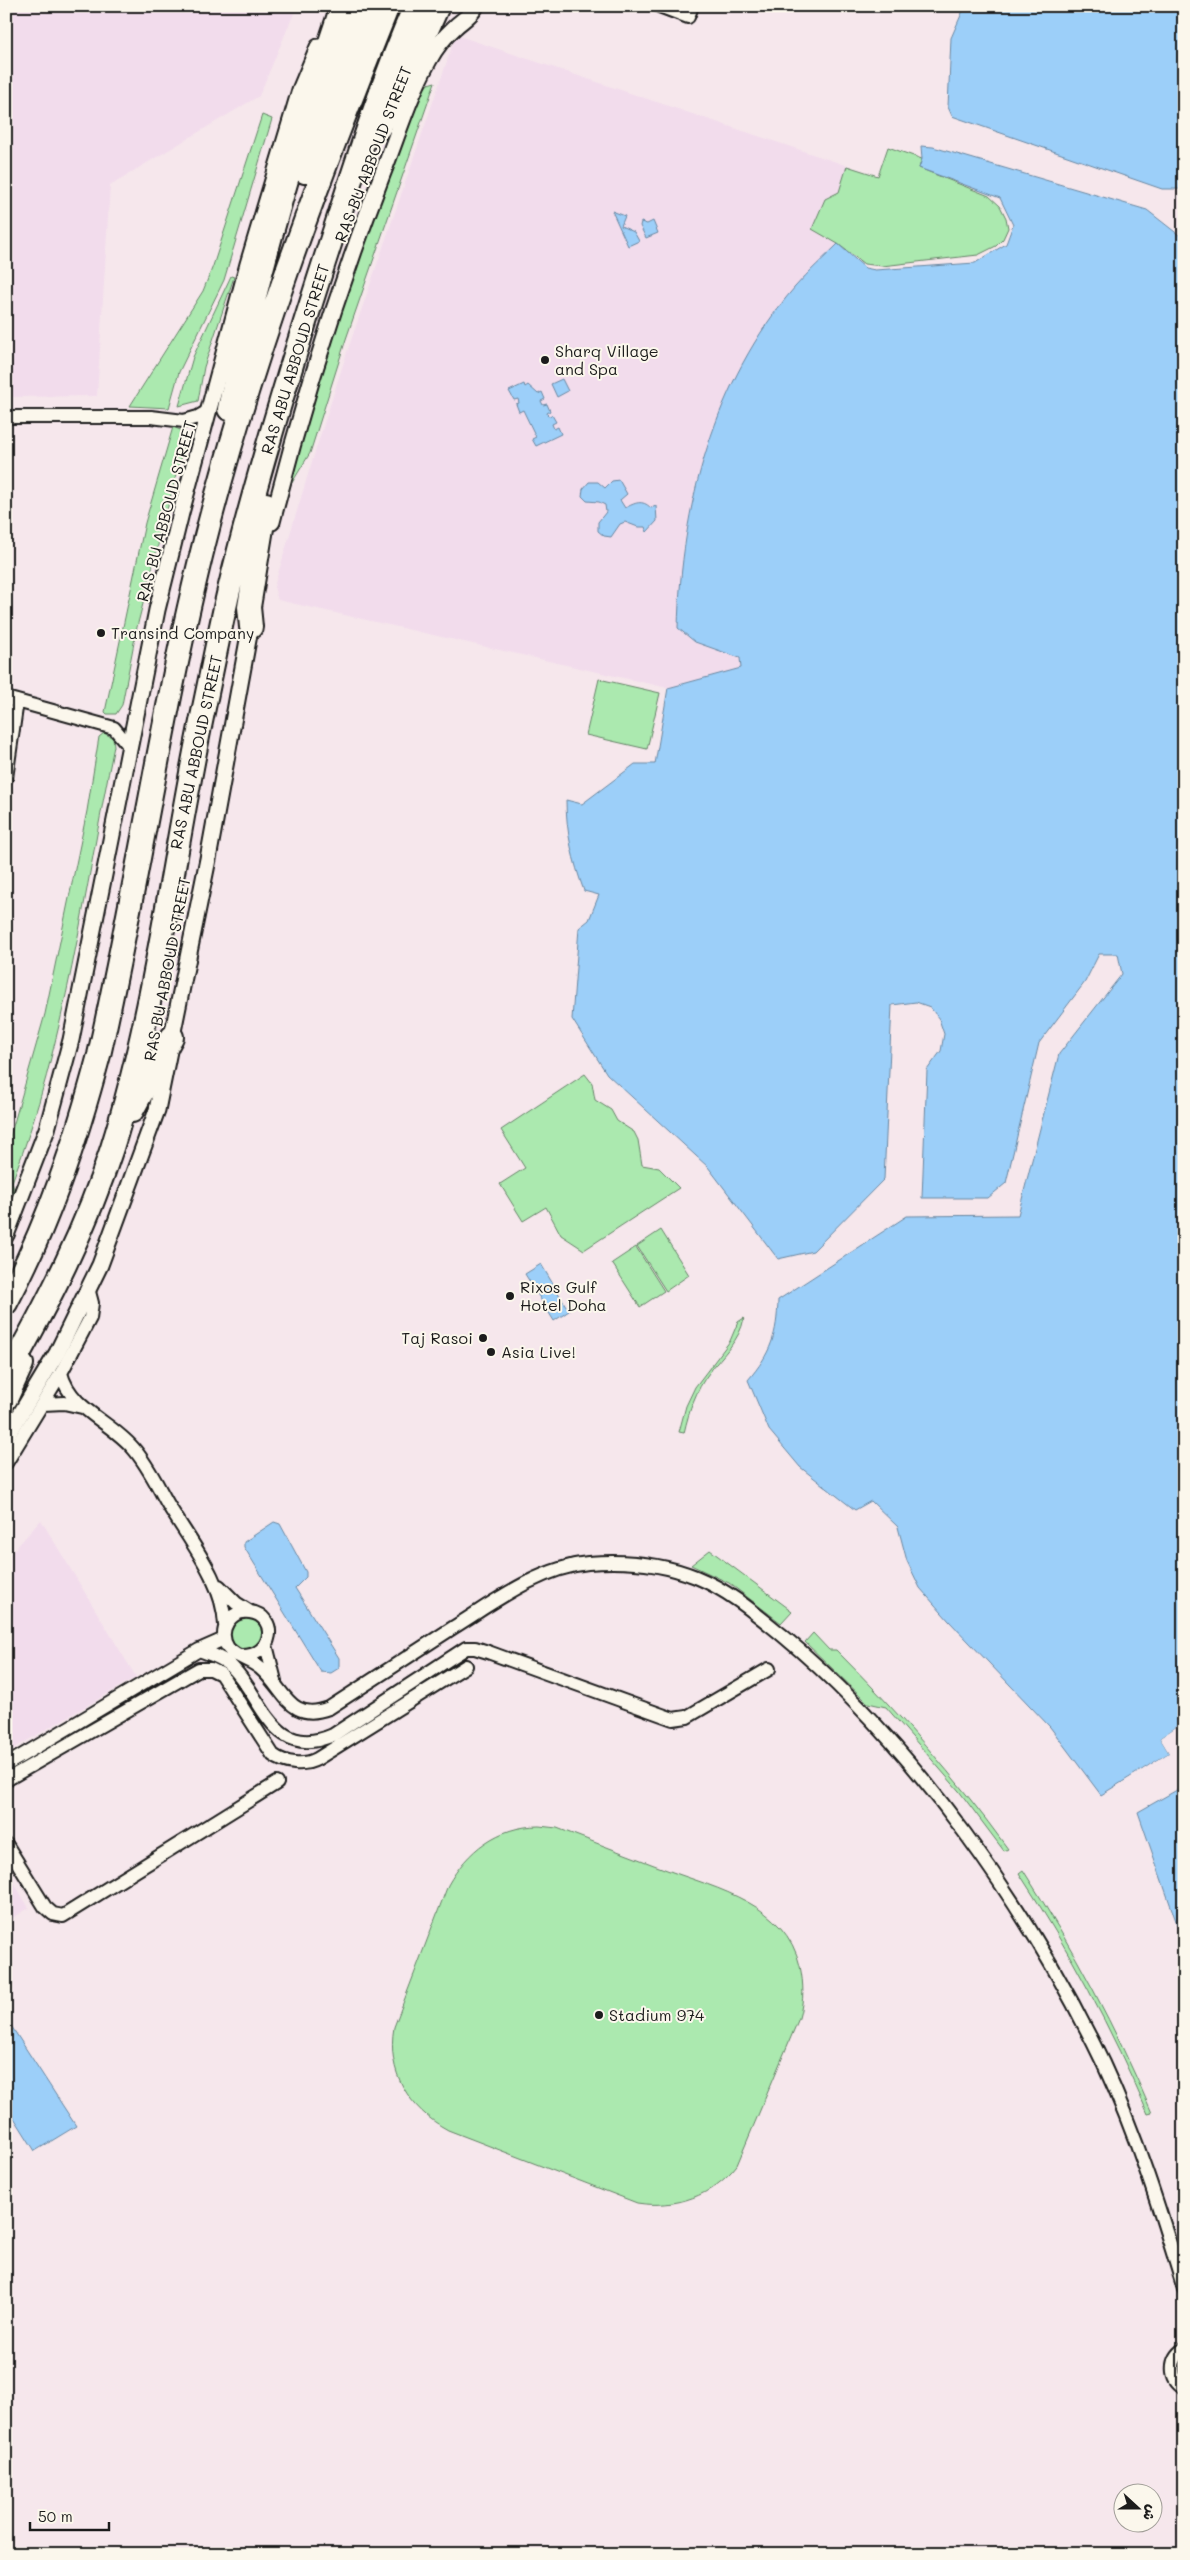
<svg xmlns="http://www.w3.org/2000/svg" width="1190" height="2560" viewBox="0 0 1190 2560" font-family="Mali,'Playpen Sans Arabic',sans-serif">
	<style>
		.built { fill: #f2dcec }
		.green { fill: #abe9af; stroke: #648266 }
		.water { fill: #9ccff9; stroke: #6987a1 }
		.pier { fill: #f6e7ec }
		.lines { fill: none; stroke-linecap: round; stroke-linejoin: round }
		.minor-casing { stroke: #1c1c1c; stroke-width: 16 }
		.tertiary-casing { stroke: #1c1c1c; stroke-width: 19 }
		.motorway-casing { stroke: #1c1c1c; stroke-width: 26 }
		.minor { stroke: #fbf7ec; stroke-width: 12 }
		.tertiary { stroke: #fbf7ec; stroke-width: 15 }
		.motorway { stroke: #fbf7ec; stroke-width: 22 }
		.poi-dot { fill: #1c1c1c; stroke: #fbf7ec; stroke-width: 2 }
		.labels { text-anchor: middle; stroke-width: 4; stroke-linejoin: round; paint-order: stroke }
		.street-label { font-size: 16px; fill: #1c1c1c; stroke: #fbf7ec }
		.poi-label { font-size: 16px; fill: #1c1c1c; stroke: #fbf7ec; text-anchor: start }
	</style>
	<rect width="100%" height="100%" fill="#f6e7ec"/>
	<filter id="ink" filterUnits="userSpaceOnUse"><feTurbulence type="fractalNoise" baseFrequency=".02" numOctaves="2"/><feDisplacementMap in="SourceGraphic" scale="10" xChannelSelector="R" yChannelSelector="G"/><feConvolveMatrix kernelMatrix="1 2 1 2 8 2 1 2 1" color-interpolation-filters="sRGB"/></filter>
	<g filter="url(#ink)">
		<path class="built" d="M6 6H297L259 96 110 185 97 396 6 397Z
			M456 35 878 176 888 147 919 168 989 196 1000 206 1006 218 1008 228 1003 239 996 246 978 255 882 266 864 264 838 244 714 426 696 484 684 544 678 628 695 642 740 658 741 668 668 688 278 600 274 587 309 471 348 349Z
			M41 1520 136 1677 6 1753V1559Z
			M6 1869 29 1908 6 1922Z"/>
		<path class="green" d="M435 82 346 339 310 453 287 491C324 354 369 220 424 89L428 84Z
			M262 115 272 119 224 280 179 372 169 408 130 406 203 291 213 266Z
			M888 147 922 159 919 168 989 196 1000 206 1006 218 1008 228 1003 239 996 246 978 255 882 266 864 264 838 244 812 229 825 199 839 192 847 166 878 176Z
			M231 276 234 277 204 367 198 401 179 406 193 357Z
			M173 427 183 431 186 436 137 627 122 705 116 714H107L105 712 145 523Z
			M599 679 660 693 647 749 586 735Z
			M104 733 113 738 114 746C84 892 66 1042 12 1182L14 1190 6 1202V1151L45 1014 87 811 99 737Z
			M585 1074 592 1083 595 1100 611 1110 617 1121 634 1132 638 1140 642 1165 659 1168 679 1188 584 1250 561 1235 546 1207 523 1221 500 1184 525 1168 501 1130Z
			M661 1230 689 1275 666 1291 637 1246Z
			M636 1247 664 1291 640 1307 612 1263Z
			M744 1318C740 1341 722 1355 709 1373 696 1390 689 1411 684 1433L679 1432 686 1406 695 1387 730 1341 738 1322Z
			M710 1550 792 1611 781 1623 729 1583 691 1565Z
			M230 1634a16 16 0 1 1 32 0a16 16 0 1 1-32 0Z
			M813 1633 829 1650H836C898 1712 956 1777 1008 1849L1004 1851 959 1791 886 1707 868 1703 805 1642Z
			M539 1826 557 1828C594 1842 630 1856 667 1870 718 1889 786 1904 800 1966 804 1985 804 2000 799 2018L737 2165C713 2196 675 2209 637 2203L448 2130C409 2109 386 2072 394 2027L448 1885C467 1851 498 1826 539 1826Z
			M1023 1870C1073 1948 1116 2028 1152 2113L1148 2114C1112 2029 1069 1950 1019 1873Z"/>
		<path class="water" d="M965 6H1184V189H1162L952 116 948 107 951 38Z
			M921 146 933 147 1147 210 1184 239V1722L1160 1738 1169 1753 1101 1795 1050 1727 949 1621 920 1588 907 1561 898 1527 871 1501 855 1510 800 1467 769 1430 748 1380C771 1353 777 1335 778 1300L907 1216 1018 1215 1059 1054 1122 974 1118 954H1099L1085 982 1039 1043 1006 1183 988 1198H922L927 1070 941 1051 944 1034 939 1019 930 1007 916 1002 892 1005 884 1179 813 1251 778 1259 708 1167 607 1074 572 1019 579 928 589 920 599 895 584 891C573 861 566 832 566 800L582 804 635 764H655L668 688 741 668 740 658 695 642 678 628C681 507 714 381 795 287 808 272 824 258 838 244L865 268 875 270 975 263 1006 244 1013 225 1000 198 919 168 922 159Z
			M612 211 625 216 621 226 634 232 639 241 628 246Z
			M653 221 658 233 646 238 640 226 641 222 647 224Z
			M562 379 568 391 557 397 551 384Z
			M524 384 525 387 528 385 538 394 542 392 545 399 541 401 543 405 547 404 550 411 547 413 548 416 552 415 556 422 552 424 554 429 558 427 561 434 536 446 532 439 536 437 523 410 519 412 516 404 519 403 518 399 514 400 509 391Z
			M619 480 627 494 620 500 625 508C635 503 642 499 651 508L656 506 657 521 647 532 645 527H638L625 522 620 524 611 537 604 536 598 531V522L606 512 605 505 599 502 587 501 582 496 583 489 589 482H598L605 488 612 481Z
			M541 1264 569 1311 554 1321 525 1274Z
			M274 1522 280 1524 306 1572V1577L295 1588 339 1658V1668L331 1673 321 1672 244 1547V1542Z
			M1184 1786V1944L1138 1812Z
			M6 2018 76 2126 35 2151 6 2105Z"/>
		<path class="pier" d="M1184 1722V1725L1163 1738 1171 1754 1103 1798 1100 1797 1169 1753 1160 1738Z"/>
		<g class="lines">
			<g class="minor-casing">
				<path id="minor" d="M659 6 688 17 692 6
					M6 417H151L184 421 198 417 210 410
					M6 698 114 728 130 747
					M6 778 17 701
					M61 1373C70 1409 110 1421 133 1448 148 1465 158 1487 169 1506 191 1543 223 1581 225 1625
					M43 1404 64 1403 82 1407
					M6 1463 61 1373 90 1318 92 1303 88 1288
					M219 1586 236 1603 249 1611
					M266 1645 275 1681
					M199 1650C210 1654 221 1657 230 1665 263 1695 271 1762 333 1735L466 1648H475L488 1652 673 1719 687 1717 769 1669
					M241 1656C274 1657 279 1616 250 1612 230 1609 217 1631 228 1648 235 1657 251 1660 260 1668 285 1689 289 1723 329 1708 370 1681 412 1654 454 1627 494 1602 539 1568 588 1563 625 1560 661 1563 696 1577 728 1590 755 1613 782 1635 914 1745 1029 1908 1103 2063 1137 2136 1161 2213 1184 2289
					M6 1765 199 1650 224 1639
					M6 1780 199 1669H211L221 1674 273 1755C285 1764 304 1766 317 1759L466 1666
					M6 1844 45 1907 53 1914 63 1916 277 1783
					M1184 2349C1169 2359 1169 2378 1184 2387"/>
			</g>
			<g class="tertiary-casing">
				<path id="tertiary" d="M272 522C302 404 338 289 382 175 397 137 409 96 429 60 436 47 444 37 455 27 462 20 471 16 476 6
					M6 1235 47 1129 71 1040 157 610 181 513 248 264 300 90 318 47
					M6 1438 57 1353 100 1265 157 1110 208 859 252 618"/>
			</g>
			<g class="motorway-casing">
				<path id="motorway" d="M379 128 397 96 438 6
					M305 172 329 96 365 6
					M229 409C257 272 297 139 342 6
					M251 627 249 607 266 504
					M132 1111 172 1037
					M6 1303C48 1225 76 1141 99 1055 138 884 162 710 205 540 251 358 318 180 388 6
					M6 1377C48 1303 86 1229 112 1148 156 1008 172 860 202 717 211 675 219 633 229 590 257 474 293 358 330 244 356 164 381 84 415 6
					M6 1399 22 1364"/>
			</g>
			<use href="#minor" class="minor"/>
			<use href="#tertiary" class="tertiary"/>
			<use href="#motorway" class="motorway"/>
		</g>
	</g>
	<g class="poi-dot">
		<circle cx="545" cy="360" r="5"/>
		<circle cx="101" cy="633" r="5"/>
		<circle cx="510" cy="1296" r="5"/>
		<circle cx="483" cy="1338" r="5"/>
		<circle cx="491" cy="1352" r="5"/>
		<circle cx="599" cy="2015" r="5"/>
	</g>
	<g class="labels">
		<g class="street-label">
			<text transform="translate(373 154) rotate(-69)" y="6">RAS BU ABBOUD STREET</text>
			<text transform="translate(295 359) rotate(-73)" y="6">RAS ABU ABBOUD STREET</text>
			<text transform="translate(166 511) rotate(-75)" y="6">RAS BU ABBOUD STREET</text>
			<text transform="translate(196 752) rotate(-78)" y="6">RAS ABU ABBOUD STREET</text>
			<text transform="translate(167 969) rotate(-79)" y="6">RAS BU ABBOUD STREET</text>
		</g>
		<g class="poi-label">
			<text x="555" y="357">Sharq Village<tspan x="555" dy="18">and Spa</tspan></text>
			<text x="111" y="639">Transind Company</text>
			<text x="520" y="1293">Rixos Gulf<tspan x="520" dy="18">Hotel Doha</tspan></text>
			<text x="473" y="1344" text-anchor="end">Taj Rasoi</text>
			<text x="501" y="1358">Asia Live!</text>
			<text x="609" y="2021">Stadium 974</text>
		</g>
	</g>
	<rect width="1190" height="2560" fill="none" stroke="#fbf7ec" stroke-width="25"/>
	<rect x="12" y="12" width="1165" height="2535" fill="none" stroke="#1c1c1c" stroke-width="2" filter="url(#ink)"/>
	<g transform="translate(1138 2508) rotate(111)"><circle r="24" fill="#fbf7ec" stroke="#a29f99"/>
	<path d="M0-4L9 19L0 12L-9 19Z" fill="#1c1c1c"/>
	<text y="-8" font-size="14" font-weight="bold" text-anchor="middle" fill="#1c1c1c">ش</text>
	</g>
	<path d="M30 2522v8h79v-8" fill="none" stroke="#1c1c1c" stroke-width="2.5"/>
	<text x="38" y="2522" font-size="15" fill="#1c1c1c" stroke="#fbf7ec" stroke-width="4" paint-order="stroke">50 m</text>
</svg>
